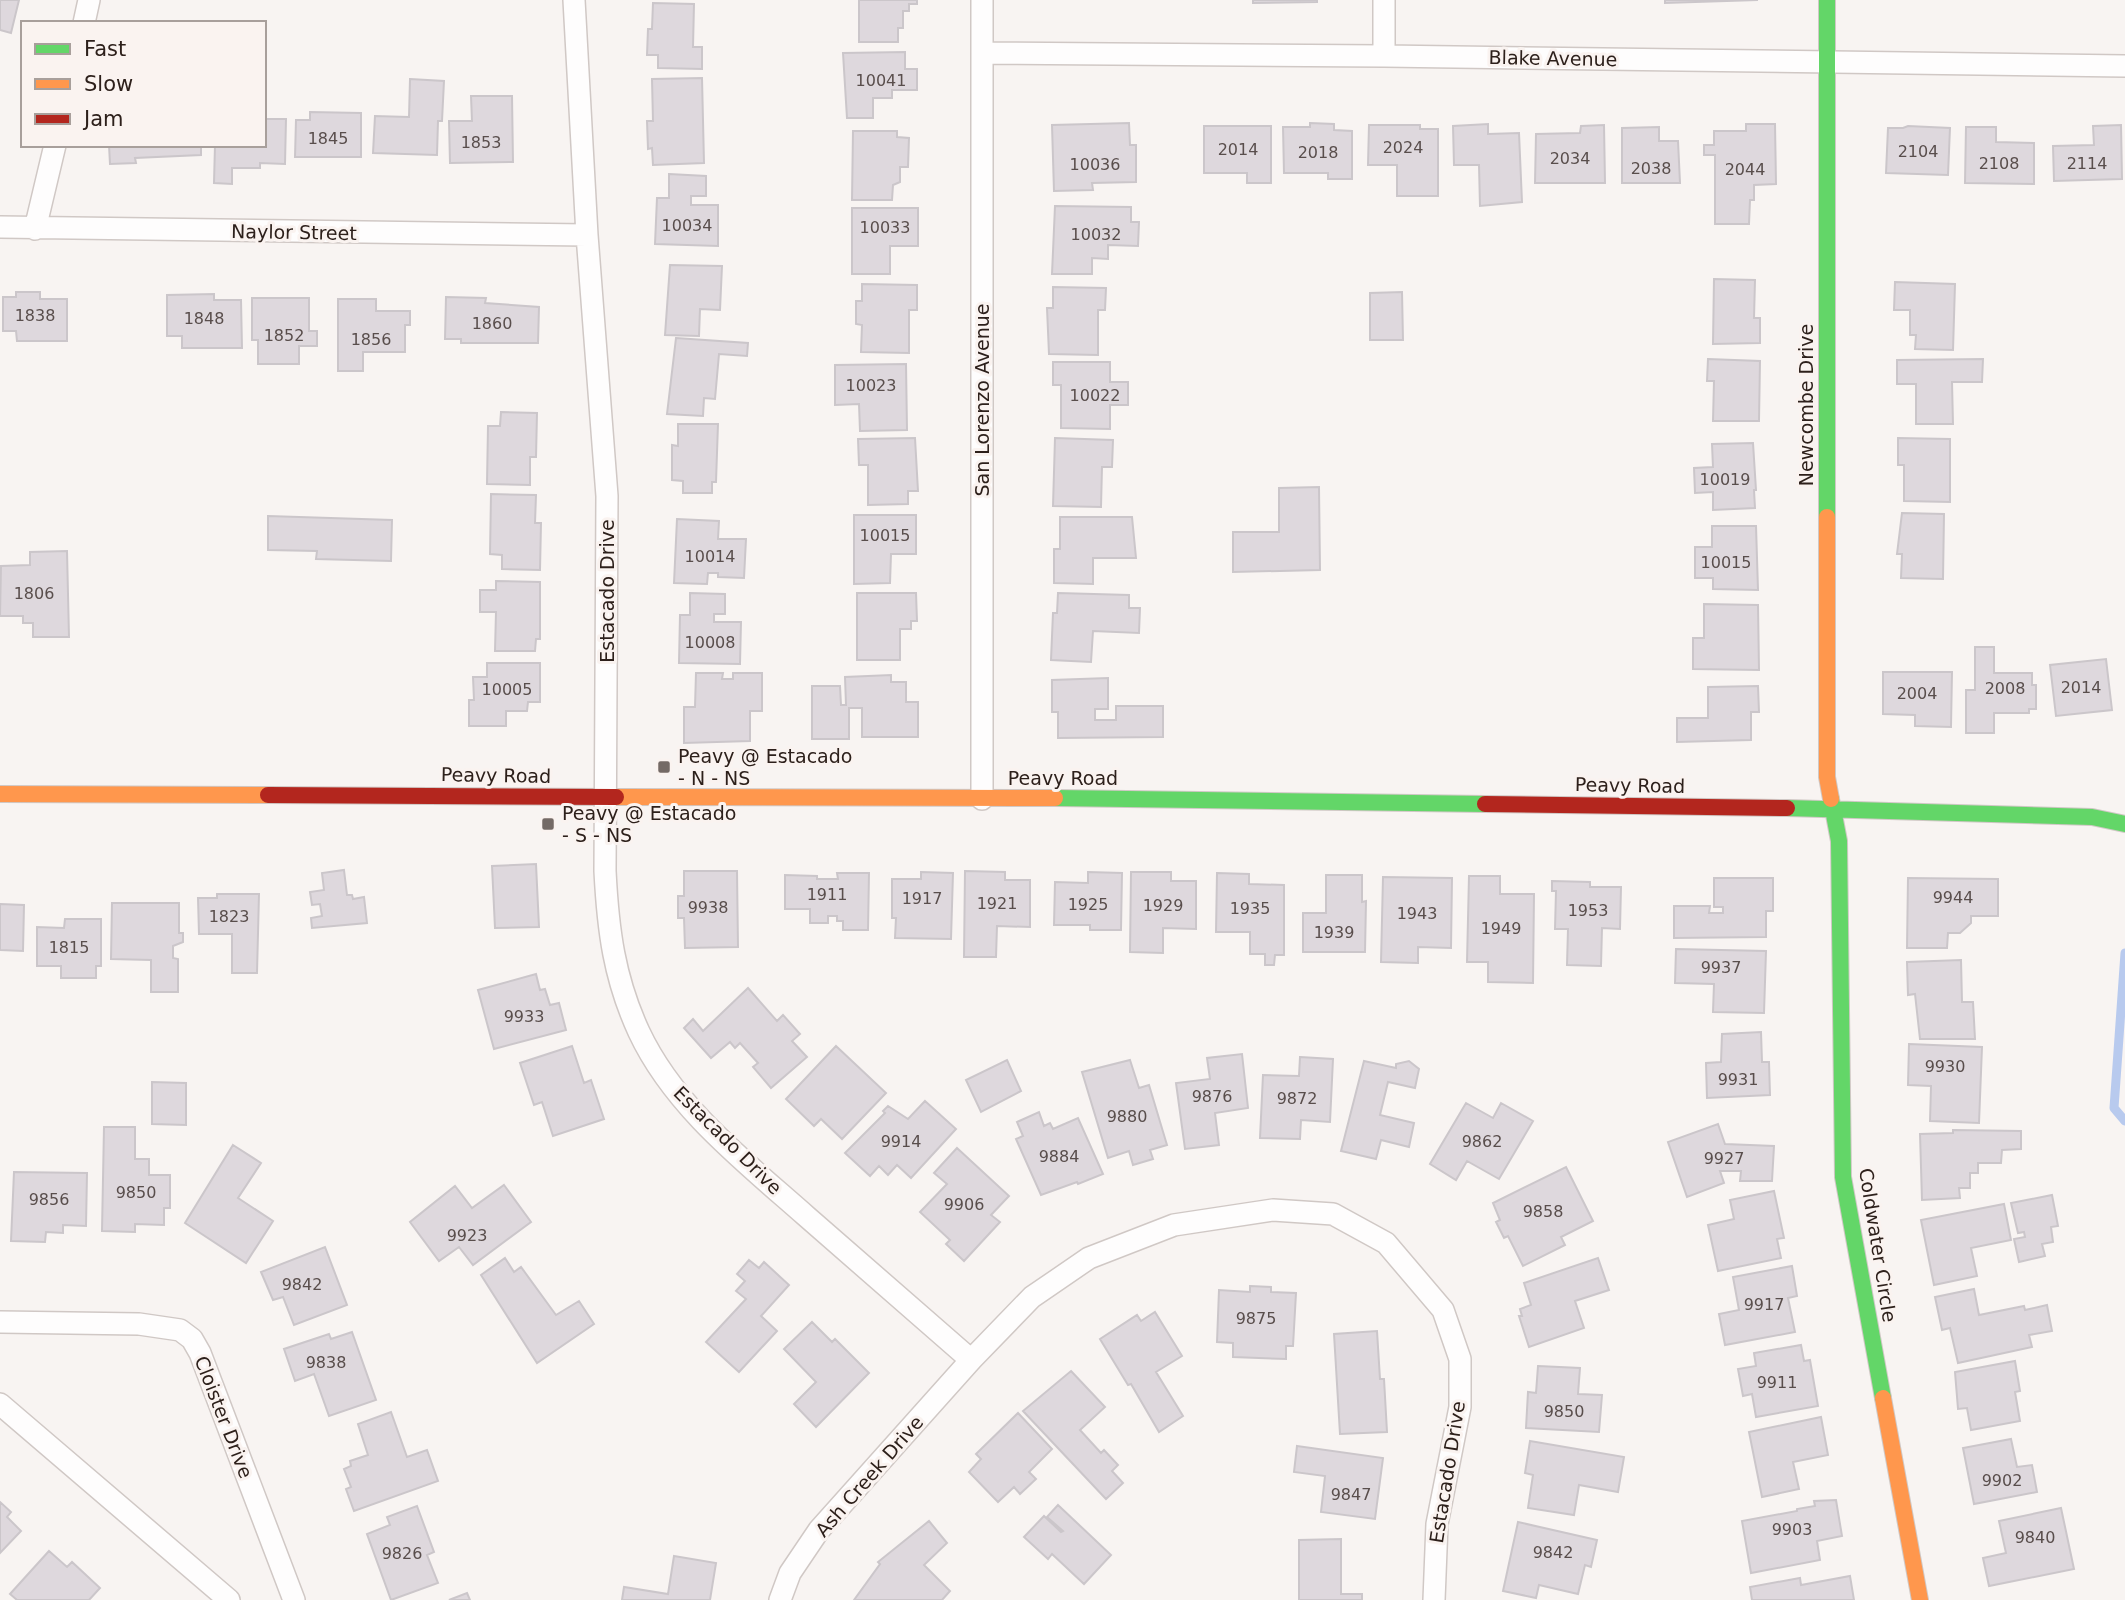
<svg xmlns="http://www.w3.org/2000/svg" width="2125" height="1600" viewBox="0 0 2125 1600" font-family="'DejaVu Sans',sans-serif">
	<style>
		.lines { fill: none; stroke-linecap: round; stroke-linejoin: round }
		.stream { stroke: #b8caee; stroke-width: 9 }
		.building { fill: #ded8dd; stroke: #cbc6ca; stroke-width: 2 }
		.street-casing { stroke: #d0c8c5; stroke-width: 24 }
		.fast-casing { stroke: #d0c8c5; stroke-width: 18 }
		.slow-casing { stroke: #d0c8c5; stroke-width: 18 }
		.jam-casing { stroke: #d0c8c5; stroke-width: 18 }
		.street { stroke: #fefdfd; stroke-width: 21 }
		.fast { stroke: #63d668; stroke-width: 16 }
		.slow { stroke: #ff974d; stroke-width: 16 }
		.jam { stroke: #b3261e; stroke-width: 16 }
		.poi-dot { fill: #746a66; stroke: #faf3f0; stroke-width: 2.5 }
		.labels { text-anchor: middle; stroke-width: 6; stroke-linejoin: round; paint-order: stroke }
		.number-label { font-size: 16px; fill: #594e4c }
		.street-label { font-size: 19px; fill: #2d201b; stroke: #faf3f0 }
		.poi-label { font-size: 19px; fill: #2d201b; stroke: #faf3f0; text-anchor: start }
	</style>
	<rect width="100%" height="100%" fill="#f8f4f2"/>
	<g class="lines">
		<path class="stream" d="M2125 953 2114 1108 2125 1121"/>
	</g>
	<path class="building" d="M0 0H19L11 33 0 30Z
		M859 0H917V4H909V11H903V28H898V42H859Z
		M1253 0H1317V2L1253 3Z
		M1665 0H1758L1665 3Z
		M653 3 694 4 693 47H702V69L658 68V55H647L648 29H652Z
		M905 52V69H917V90H892V98H873V118H847L843 53Z
		M702 78 704 163 653 165 652 148 648 149 647 121H653L652 79Z
		M410 79 444 81 442 121H438L437 155 373 153 375 116 409 117Z
		M471 96H512L513 162 450 163 449 121H472Z
		M310 112 361 113V157H295L296 120H310Z
		M264 119H286L285 164 260 163V168H232V184L214 183 215 145H264Z
		M1129 123 1130 145H1136V182L1092 183 1093 190 1054 191 1052 125Z
		M1310 123 1334 124V130L1352 131V179H1328V173H1284L1283 127H1310Z
		M1488 124V134L1519 133 1522 202 1480 206 1479 165H1454L1453 126Z
		M1746 124H1775L1776 184 1754 185V200H1750L1749 224H1715V155H1704V145H1714V131H1746Z
		M1369 125H1420V129H1438V196H1397V165H1368Z
		M1604 125 1605 183H1535L1536 134 1580 133 1581 126Z
		M2121 125 2122 179 2054 181 2053 146 2094 145 2093 126Z
		M1204 126H1271V183H1247V173H1204Z
		M1908 126 1950 128 1948 175 1886 173 1888 128H1903Z
		M1659 127V141H1678L1680 183H1622V128Z
		M1966 127H1996V142L2034 143V184L1965 183Z
		M853 131H897V137L909 138 908 167H900V182L893 185 892 200H852Z
		M109 145H201V155L135 158 136 163 110 164Z
		M669 174 706 176V196H691V205H718V246L655 244 657 198H669Z
		M1055 206 1131 207V222H1139L1138 246 1108 245V259L1092 258V274H1052Z
		M852 208H918V246H890V274H852Z
		M670 265 722 266 720 310 700 309 699 336 665 335Z
		M1714 279 1755 280 1754 318H1760V343L1713 344Z
		M1895 282 1955 284 1953 350 1915 349 1916 335H1910V310H1894Z
		M862 284 917 285V310H909V353L861 352 862 325 856 324V301H862Z
		M1053 287 1106 288 1105 310H1098V355L1049 354 1047 308H1053Z
		M16 292H40V299H67V341H17L16 331H3V297H16Z
		M1402 292 1403 340H1370V293Z
		M214 294V300H241L242 348H182V336H167V295Z
		M446 297 486 298 485 303 539 307 538 343H461V339H445Z
		M252 298H309V331H317V346H299V364H258V340H252Z
		M338 299H376V311H410V325H405V352H363V371H338Z
		M676 338 748 343 747 356 719 354 715 399 704 398 703 416 667 414Z
		M1708 359 1760 361 1759 421H1713L1714 381H1707Z
		M1983 359 1982 382H1952L1953 424H1916V384H1897V360Z
		M1053 362H1110V382H1128V405H1110V429L1061 428V385H1053Z
		M906 364 907 430 860 431 859 404 835 405V365Z
		M501 412 537 413 536 457H530V485L487 484 488 426H500Z
		M678 424H718L716 482H712V493H683V481L672 480V445L678 446Z
		M915 438 918 491H908V504L868 505V465H859L858 439Z
		M1055 438 1113 440 1112 467H1102L1101 507 1053 506Z
		M1898 438 1950 439V502L1904 501V465H1898Z
		M1753 443 1756 490H1754L1755 508 1713 510V492L1695 493 1694 468 1713 467 1712 444Z
		M1319 487 1320 570 1233 572V532H1279V488Z
		M491 494 536 495 535 523H541L540 570 502 569V555L490 554Z
		M1902 513 1944 514 1943 579 1901 578 1902 554H1897Z
		M854 515H916V554H891L890 583 854 584Z
		M268 516 392 520 391 561 316 559 317 551 268 550Z
		M1060 517H1132L1136 558H1093V584L1054 583V549H1060Z
		M677 519 719 521 718 539H746L744 578 718 577V573H708L707 584 674 583Z
		M1712 526H1756L1758 590 1713 589V578H1695V547H1712Z
		M67 551 69 637H33V623H23V616H0L1 566 30 565V552Z
		M496 581 540 582V639H536L535 651H495L496 612H480V590H496Z
		M690 593 725 594V614H714V622H741L740 664 679 663 680 615H690Z
		M857 593H916L917 621H911V629H900V660H857Z
		M1058 593 1129 595V608H1140L1139 633 1093 631 1091 662 1051 660 1053 613H1057Z
		M1704 604 1758 605 1759 670 1693 669V638H1704Z
		M1975 647H1994V673H2032V685H2036V709H2029V713H1994V733H1966V690H1975Z
		M2106 659 2112 710 2056 716 2050 665Z
		M487 663H540V702H528L527 711H506V726H469V700H474L473 677H487Z
		M1883 672H1952L1951 727 1915 726V715L1883 714Z
		M696 673H723L722 679H733V673H762V711H750V741L684 743V707H695Z
		M891 675V682H906V702H918V737H862V708H849V739H812V686H840L841 705H846L845 677Z
		M1108 678V709H1095V720H1116V706H1163V737L1058 738V712H1052V680Z
		M1758 686 1759 712H1751V740L1677 742V718H1708V687Z
		M536 864 539 927 495 928 492 866Z
		M344 870 347 895H352L353 899 364 897 367 923 312 928 311 918 322 916 320 904 312 905 310 892 324 890 322 873Z
		M684 871H737L738 947 685 948 684 918H678V896H684Z
		M965 871 1005 872V880H1030V927L997 926 996 957H964Z
		M921 872 953 873 951 939 895 938 896 918H892V879H921Z
		M1088 872 1122 873 1121 930H1090V925H1054L1055 882 1088 883Z
		M1131 872H1171V881H1196V929L1163 928V953L1130 952Z
		M837 873H869L868 930H843V921H837V916H828V923H810V909H785V875L817 876V879H838Z
		M1217 873 1249 874V884L1284 885V955H1275L1274 965H1265V954H1250V932H1216Z
		M1326 875H1362V902L1366 901 1365 952H1303V913H1326Z
		M1469 876H1500V894H1534L1533 983 1488 982V962H1467Z
		M1383 877 1452 878 1451 948 1418 947V963L1381 962Z
		M1714 878H1773V911H1766V937L1674 938V906H1710L1709 913H1723V907H1714Z
		M1908 878 1998 879V916H1971V923L1960 933H1948L1947 948H1907Z
		M1552 881 1590 882V887H1621L1620 929 1602 928 1601 966 1567 965 1568 929H1555L1556 891H1552Z
		M217 894H259L257 973H232V934H199L198 898H217Z
		M112 903H179V933H183V942L173 946V958L178 959V992H151V960L111 959Z
		M0 904 24 905 23 951 0 950Z
		M65 919H101V966H96V978H61V966H37V927L64 928Z
		M1676 949 1766 951 1764 1013 1713 1012 1714 984 1675 983Z
		M1961 960 1962 1002H1973L1975 1039H1920L1915 994 1908 995 1907 962Z
		M536 974 540 990 545 989 550 1005 559 1003 566 1030 494 1049 478 990Z
		M748 988 777 1021 783 1015 800 1034 792 1041 807 1057 771 1088 753 1067 758 1063 740 1043 735 1048 730 1042 711 1058 684 1028 693 1019 703 1031Z
		M1761 1032 1762 1062H1769L1770 1095 1707 1098 1706 1063 1721 1062 1722 1034Z
		M1909 1044 1982 1047 1979 1123 1930 1121 1931 1086 1908 1085Z
		M572 1046 584 1083 591 1080 604 1119 553 1136 542 1102 534 1105 520 1063Z
		M836 1046 886 1093 842 1139 821 1119 814 1126 786 1099Z
		M1242 1054 1248 1108 1215 1113 1219 1145 1185 1149 1176 1083 1210 1079 1207 1058Z
		M1300 1057 1333 1059 1330 1122 1301 1120 1300 1139 1260 1138 1263 1075 1299 1076Z
		M1007 1060 1021 1091 981 1112 966 1080Z
		M1130 1060 1139 1088 1149 1085 1167 1145 1150 1150 1153 1159 1133 1165 1129 1151 1108 1158 1082 1072Z
		M1364 1061 1396 1068V1064L1409 1061 1419 1069 1415 1088 1388 1082 1380 1115 1414 1123 1409 1147 1381 1140 1376 1159 1341 1151Z
		M152 1082 186 1083V1125L152 1124Z
		M925 1101 956 1129 911 1178 897 1165 888 1175 879 1166 870 1176 845 1153 885 1113 883 1111 888 1106 908 1119Z
		M1466 1103 1493 1118 1501 1103 1533 1121 1499 1179 1467 1161 1456 1180 1430 1164Z
		M1039 1112 1044 1126 1050 1123 1053 1129 1078 1118 1103 1174 1078 1184 1077 1182 1041 1195 1016 1139 1023 1136 1017 1122Z
		M1718 1124 1725 1144 1774 1146 1772 1181H1740L1741 1171H1720L1724 1183 1687 1197 1668 1142Z
		M104 1127H135V1159H149V1175H170V1208H164V1225L135 1224V1232L102 1231Z
		M1953 1130 2021 1131V1149L2002 1150 2001 1163H1978V1173H1970V1188H1959L1960 1198 1922 1200 1920 1134 1953 1133Z
		M233 1145 261 1163 238 1198 273 1221 246 1263 185 1223Z
		M957 1148 1009 1196 991 1215 1000 1222 964 1261 946 1244 950 1240 920 1212 947 1184 934 1173Z
		M1566 1167 1593 1221 1561 1237 1565 1245 1523 1266 1508 1236 1504 1238 1496 1222 1500 1220 1493 1203Z
		M14 1172 87 1173 86 1226 63 1225V1233L46 1232 45 1242 11 1241Z
		M504 1185 531 1222 473 1265 459 1247 439 1261 410 1222 455 1186 472 1208Z
		M1774 1191 1784 1238 1777 1239 1781 1258 1718 1271 1708 1225 1734 1219 1730 1200Z
		M2052 1195 2058 1226 2051 1227 2053 1242 2042 1244 2045 1256 2019 1262 2014 1239 2025 1237 2024 1232 2018 1233 2011 1203Z
		M2004 1204 2011 1240 1971 1248 1977 1276 1934 1285 1921 1220Z
		M325 1247 347 1305 294 1325 283 1297 273 1300 261 1272Z
		M505 1258 514 1272 521 1267 556 1315 579 1301 594 1324 537 1363 481 1275Z
		M1598 1258 1609 1290 1575 1301 1584 1328 1529 1347 1519 1316H1522L1520 1309 1531 1305 1524 1283Z
		M749 1260 759 1268 764 1262 789 1285 761 1316 777 1331 739 1372 706 1342 746 1299 736 1291 745 1281 737 1274Z
		M1792 1266 1797 1296 1788 1298 1795 1332 1725 1345 1719 1314 1739 1310 1733 1277Z
		M1250 1286 1271 1287V1292L1296 1293 1293 1346H1286V1359L1233 1357V1343L1217 1342 1219 1290 1250 1292Z
		M1974 1289 1979 1315 2024 1306 2025 1310 2047 1305 2052 1331 2029 1335 2032 1347 1958 1363 1950 1328 1942 1330 1935 1297Z
		M1155 1312 1182 1356 1156 1372 1183 1416 1159 1432 1131 1384 1128 1385 1100 1339 1137 1315 1141 1321Z
		M812 1322 832 1342 835 1339 869 1373 816 1427 794 1404 816 1382 784 1349Z
		M1377 1331 1380 1379H1384L1387 1432 1340 1434 1334 1334Z
		M352 1332 376 1400 329 1416 314 1374 295 1381 284 1349 329 1334 331 1339Z
		M1801 1345 1804 1361 1810 1360 1818 1406 1756 1417 1752 1394 1743 1396 1738 1369 1756 1366 1754 1353Z
		M2015 1361 2020 1391 2015 1392 2020 1421 1971 1430 1967 1408 1958 1409 1955 1372Z
		M1538 1366 1580 1368 1578 1394 1602 1395 1599 1432 1526 1428 1528 1392 1536 1393Z
		M1071 1371 1105 1407 1080 1430 1101 1453 1104 1450 1118 1465 1112 1471 1123 1483 1106 1499 1023 1411Z
		M391 1412 407 1457 427 1450 438 1481 354 1511 346 1489 351 1487 344 1469 351 1466 350 1461 368 1455 358 1424Z
		M1018 1413 1052 1449 1029 1472 1036 1479 1020 1494 1014 1487 998 1502 969 1472 981 1459 976 1454Z
		M1821 1417 1828 1455 1793 1462 1799 1489 1762 1497 1749 1432Z
		M2011 1439 2017 1467 2032 1465 2037 1492 1974 1504 1963 1448Z
		M1530 1441 1624 1457 1618 1492 1579 1485 1574 1515 1528 1508 1533 1475 1525 1473Z
		M1297 1446 1383 1458 1375 1519 1321 1512 1325 1476 1294 1472Z
		M1836 1500 1842 1536 1817 1541 1820 1560 1751 1573 1742 1521 1797 1511V1509L1815 1506 1814 1501Z
		M0 1502 11 1512 7 1517 21 1531 0 1553Z
		M1058 1505 1111 1555 1084 1584 1052 1554 1048 1559 1024 1537 1044 1516 1061 1532 1063 1531 1047 1517Z
		M417 1506 434 1552 427 1555 438 1583 391 1600 367 1534 390 1525 387 1517Z
		M2061 1508 2074 1569 1989 1586 1983 1558 2006 1553 1999 1521Z
		M929 1521 947 1543 924 1565 950 1591 942 1600H854L880 1564 878 1562Z
		M1518 1522 1597 1540 1591 1567 1585 1565 1578 1594 1539 1585 1536 1598 1503 1591Z
		M1341 1539V1594H1362V1600H1299V1540Z
		M49 1551 67 1567 72 1562 100 1588 89 1600H17L10 1594Z
		M674 1556 716 1563 710 1600H622L624 1587 668 1594Z
		M1850 1576 1854 1600H1752L1750 1587 1800 1578 1801 1585Z
		M467 1593 470 1600H449Z"/>
	<g class="lines">
		<g class="street-casing">
			<path id="street" d="M574 0 587 235 607 496 605 871C608 930 614 978 639 1032 674 1107 745 1162 806 1216 861 1264 916 1312 971 1360
				M982 0V799
				M84 23 89 0
				M982 53 1384 56 2125 66
				M1384 56V0
				M0 227 587 235
				M35 229 55 145
				M0 1322 139 1324 180 1330 192 1339 200 1353 294 1600
				M0 1404 229 1600
				M780 1600 790 1573 819 1530 971 1360 1032 1297 1089 1258 1174 1225 1273 1210 1333 1214 1386 1243 1443 1310 1460 1359V1407L1437 1524 1434 1600"/>
		</g>
		<g class="fast-casing">
			<path id="fast" d="M1827 0V517
				M1055 798 1485 804
				M1831 799 1839 841 1843 1177 1883 1398
				M1787 808 2092 817 2125 824"/>
		</g>
		<g class="slow-casing">
			<path id="slow" d="M1827 517V777L1831 799
				M0 794 268 795
				M616 797 1055 798
				M1883 1398 1920 1600"/>
		</g>
		<g class="jam-casing">
			<path id="jam" d="M268 795 616 797
				M1485 804 1787 808"/>
		</g>
		<use href="#street" class="street"/>
		<use href="#fast" class="fast"/>
		<use href="#slow" class="slow"/>
		<use href="#jam" class="jam"/>
	</g>
	<g class="poi-dot">
		<rect x="657" y="760" width="14" height="14" rx="3.5"/>
		<rect x="541" y="817" width="14" height="14" rx="3.5"/>
	</g>
	<g class="labels">
		<g class="number-label">
			<text x="881" y="86">10041</text>
			<text x="328" y="144">1845</text>
			<text x="481" y="148">1853</text>
			<text x="1403" y="153">2024</text>
			<text x="1238" y="155">2014</text>
			<text x="1918" y="157">2104</text>
			<text x="1318" y="158">2018</text>
			<text x="1570" y="164">2034</text>
			<text x="1999" y="169">2108</text>
			<text x="2087" y="169">2114</text>
			<text x="1095" y="170">10036</text>
			<text x="1651" y="174">2038</text>
			<text x="1745" y="175">2044</text>
			<text x="687" y="231">10034</text>
			<text x="885" y="233">10033</text>
			<text x="1096" y="240">10032</text>
			<text x="35" y="321">1838</text>
			<text x="204" y="324">1848</text>
			<text x="492" y="329">1860</text>
			<text x="284" y="341">1852</text>
			<text x="371" y="345">1856</text>
			<text x="871" y="391">10023</text>
			<text x="1095" y="401">10022</text>
			<text x="1725" y="485">10019</text>
			<text x="885" y="541">10015</text>
			<text x="710" y="562">10014</text>
			<text x="1726" y="568">10015</text>
			<text x="34" y="599">1806</text>
			<text x="710" y="648">10008</text>
			<text x="2081" y="693">2014</text>
			<text x="2005" y="694">2008</text>
			<text x="507" y="695">10005</text>
			<text x="1917" y="699">2004</text>
			<text x="827" y="900">1911</text>
			<text x="1953" y="903">9944</text>
			<text x="922" y="904">1917</text>
			<text x="997" y="909">1921</text>
			<text x="1088" y="910">1925</text>
			<text x="1163" y="911">1929</text>
			<text x="708" y="913">9938</text>
			<text x="1250" y="914">1935</text>
			<text x="1588" y="916">1953</text>
			<text x="1417" y="919">1943</text>
			<text x="229" y="922">1823</text>
			<text x="1501" y="934">1949</text>
			<text x="1334" y="938">1939</text>
			<text x="69" y="953">1815</text>
			<text x="1721" y="973">9937</text>
			<text x="524" y="1022">9933</text>
			<text x="1945" y="1072">9930</text>
			<text x="1738" y="1085">9931</text>
			<text x="1212" y="1102">9876</text>
			<text x="1297" y="1104">9872</text>
			<text x="1127" y="1122">9880</text>
			<text x="901" y="1147">9914</text>
			<text x="1482" y="1147">9862</text>
			<text x="1059" y="1162">9884</text>
			<text x="1724" y="1164">9927</text>
			<text x="136" y="1198">9850</text>
			<text x="49" y="1205">9856</text>
			<text x="964" y="1210">9906</text>
			<text x="1543" y="1217">9858</text>
			<text x="467" y="1241">9923</text>
			<text x="302" y="1290">9842</text>
			<text x="1764" y="1310">9917</text>
			<text x="1256" y="1324">9875</text>
			<text x="326" y="1368">9838</text>
			<text x="1777" y="1388">9911</text>
			<text x="1564" y="1417">9850</text>
			<text x="2002" y="1486">9902</text>
			<text x="1351" y="1500">9847</text>
			<text x="1792" y="1535">9903</text>
			<text x="2035" y="1543">9840</text>
			<text x="1553" y="1558">9842</text>
			<text x="402" y="1559">9826</text>
		</g>
		<g class="street-label">
			<text transform="translate(1553 58) rotate(1)" y="7">Blake Avenue</text>
			<text transform="translate(294 232) rotate(1)" y="7">Naylor Street</text>
			<text transform="translate(982 400) rotate(-90)" y="7">San Lorenzo Avenue</text>
			<text transform="translate(1806 405) rotate(-90)" y="7">Newcombe Drive</text>
			<text transform="translate(607 591) rotate(-90)" y="7">Estacado Drive</text>
			<text transform="translate(496 775) rotate(1)" y="7">Peavy Road</text>
			<text x="1063" y="785">Peavy Road</text>
			<text transform="translate(1630 785) rotate(1)" y="7">Peavy Road</text>
			<text transform="translate(728 1140) rotate(45)" y="7">Estacado Drive</text>
			<text transform="translate(1878 1245) rotate(81)" y="7">Coldwater Circle</text>
			<text transform="translate(224 1417) rotate(69)" y="7">Cloister Drive</text>
			<text transform="translate(1447 1472) rotate(-81)" y="7">Estacado Drive</text>
			<text transform="translate(869 1476) rotate(-49)" y="7">Ash Creek Drive</text>
		</g>
		<g class="poi-label">
			<text x="678" y="763">Peavy @ Estacado<tspan x="678" dy="22">- N - NS</tspan></text>
			<text x="562" y="820">Peavy @ Estacado<tspan x="562" dy="22">- S - NS</tspan></text>
		</g>
	</g>
	<rect x="21" y="21" width="245" height="126" fill="#faf3f0" stroke="#a89f9b" stroke-width="2"/>
	<rect x="35" y="44" width="35" height="10" fill="#63d668" stroke="#a89f9b" stroke-width="2"/>
	<text x="84" y="56" font-size="21" fill="#2d201b">Fast</text>
	<rect x="35" y="79" width="35" height="10" fill="#ff974d" stroke="#a89f9b" stroke-width="2"/>
	<text x="84" y="91" font-size="21" fill="#2d201b">Slow</text>
	<rect x="35" y="114" width="35" height="10" fill="#b3261e" stroke="#a89f9b" stroke-width="2"/>
	<text x="84" y="126" font-size="21" fill="#2d201b">Jam</text>
</svg>
